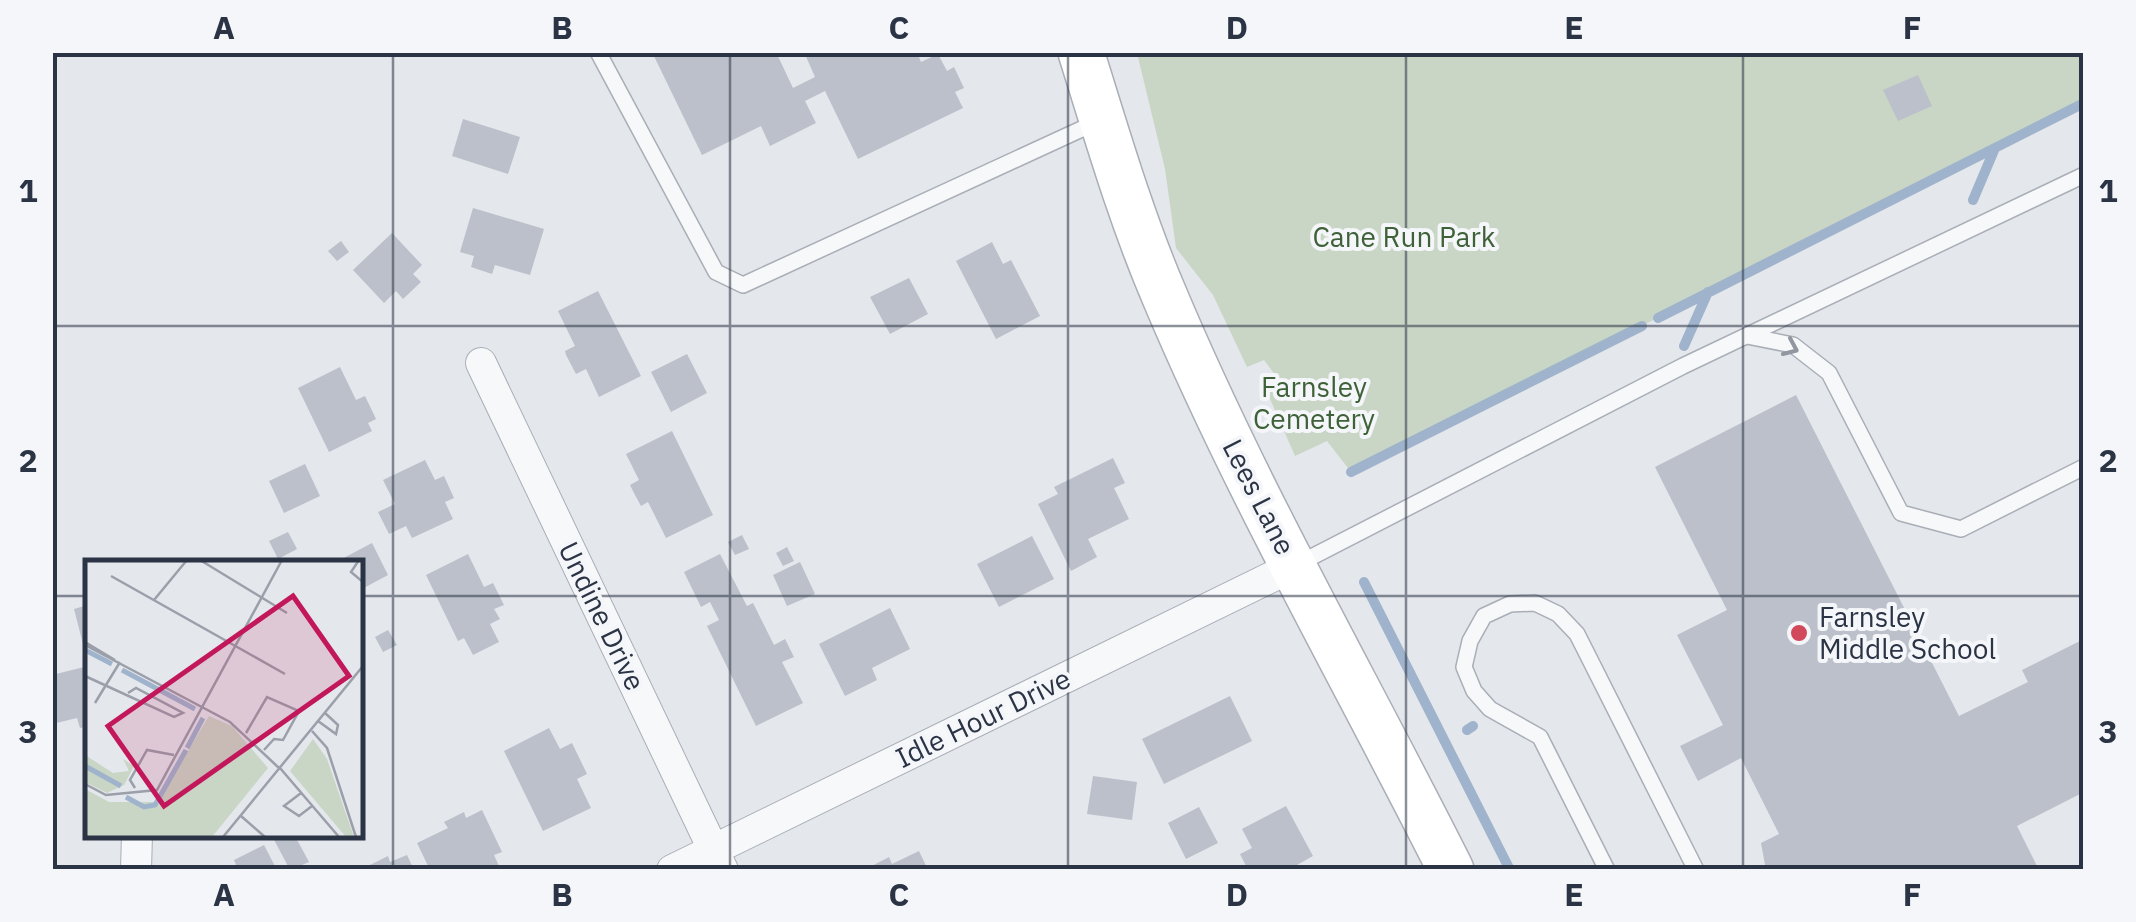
<svg xmlns="http://www.w3.org/2000/svg" width="2136" height="922" viewBox="0 0 2136 922" font-family="'IBM Plex Sans',sans-serif">
	<style>
		.green { fill: #c9d6c5 }
		.lines { fill: none; stroke-linecap: round; stroke-linejoin: round }
		.stream { stroke: #9fb4cc; stroke-width: 10 }
		.building { fill: #bbc0ca }
		.lane-casing { stroke: #a9aeb7; stroke-width: 18 }
		.street-casing { stroke: #a9aeb7; stroke-width: 32 }
		.secondary-casing { stroke: #a9aeb7; stroke-width: 48 }
		.lane { stroke: #f7f8fa; stroke-width: 15 }
		.street { stroke: #f7f8fa; stroke-width: 30 }
		.secondary { stroke: #fff; stroke-width: 45 }
		.oneway { stroke: #9196a0 }
		.grid { fill: none; stroke: #2b3445; stroke-width: 2.5; stroke-opacity: 0.55 }
		.poi-dot { fill: #d1495b; stroke: #f4f6f9; stroke-width: 4 }
		.labels { text-anchor: middle; stroke-width: 8; stroke-linejoin: round; paint-order: stroke }
		.park-label { font-size: 28px; fill: #3f6138; stroke: #f4f6f9 }
		.street-label { font-size: 28px; fill: #2b3445; stroke: #f4f6f9 }
		.poi-label { font-size: 28px; fill: #2b3445; stroke: #f4f6f9; text-anchor: start }
		.inset-river { fill: none; stroke: #9fb4cc; stroke-width: 5 }
		.inset-road { fill: none; stroke: #9a9fa9; stroke-width: 2.5 }
		.view { fill: #c2185b; fill-opacity: 0.15; stroke: #c2185b; stroke-width: 5 }
		.inset-edge { fill: none; stroke: #2b3445; stroke-width: 5 }
		.neatline { fill: none; stroke: #2b3445; stroke-width: 4 }
		.grid-label { font-size: 32px; text-anchor: middle; font-weight: bold; fill: #2b3445 }
	</style>
	<rect width="100%" height="100%" fill="#e4e7ec"/>
	<path class="green" d="M1137 53H2083V104L1351 472 1327 441 1295 456 1263 383 1276 376 1264 360 1247 367 1213 295 1176 248 1165 169Z"/>
	<g class="lines">
		<path class="stream" d="M1973 200 1995 148
			M1658 318 2084 103
			M1684 346 1708 292
			M1351 472 1642 326
			M1364 582 1510 870
			M1467 730 1473 726"/>
	</g>
	<path class="building" d="M652 52H776L793 88 815 77 804 52H917L921 62 938 54 947 71 954 67 964 88 955 92 963 108 858 159 825 91 805 101 816 123 770 146 761 126 702 155Z
		M1918 75 1932 106 1898 121 1883 90Z
		M463 119 520 137 508 174 452 156Z
		M473 208 544 229 530 275 495 265 492 274 471 267 474 256 460 252Z
		M392 233 422 265 413 274 421 282 403 299 396 291 384 303 353 270Z
		M341 241 349 252 337 261 328 251Z
		M992 242 1003 264 1011 260 1040 316 996 339 956 261Z
		M909 278 928 314 890 334 870 297Z
		M598 291 641 376 599 397 586 369 576 374 566 355 565 351 575 346 558 311Z
		M687 354 707 393 671 412 651 372Z
		M340 367 356 400 365 396 376 419 368 423 372 431 329 452 298 388Z
		M1796 395 1959 716 2028 682 2022 670 2084 639V792L2017 826 2039 870H1766L1761 843 1779 834 1741 758 1698 781 1680 746 1723 725 1677 635 1727 610 1655 467Z
		M672 431 713 515 666 538 648 502 641 506 635 495 630 485 639 480 626 454Z
		M1113 458 1125 483 1114 488 1129 519 1088 539 1097 557 1071 571 1038 504 1058 494 1054 487Z
		M425 460 435 480 444 476 454 498 445 502 453 519 412 538 406 526 389 534 378 512 395 504 383 480Z
		M305 464 320 496 284 513 269 481Z
		M288 532 297 549 278 559 269 541Z
		M742 535 749 549 735 555 728 542Z
		M1032 536 1054 579 999 607 977 564Z
		M372 543 388 575 360 590V562H336Z
		M787 547 794 561 783 566 776 553Z
		M468 554 484 587 493 583 504 605 494 609 500 619 490 624 499 642 473 655 464 638 458 641 426 575Z
		M720 554 747 606 753 603 774 645 785 639 794 657 782 662 803 703 756 726 707 626 719 620 710 602 701 607 684 572Z
		M800 562 815 594 787 606 773 575Z
		M88 605V647L84 648 74 609Z
		M890 608 910 649 872 668 877 680 845 696 819 644Z
		M388 630 397 645 383 652 375 637Z
		M88 666V726L80 728 77 718 52 724V675Z
		M1230 696 1252 741 1164 784 1142 739Z
		M549 728 560 749 572 743 587 774 577 779 591 808 543 831 504 751Z
		M1093 776 1137 782 1132 820 1087 814Z
		M1286 806 1313 856 1288 870H1248L1240 854 1252 848 1242 829Z
		M1199 807 1218 843 1186 859 1168 823Z
		M482 810 502 852 494 855 499 866 491 870H472L470 867 430 870 417 843 448 828 444 822 464 812 466 818Z
		M271 834H294L309 862 290 870Z
		M264 845 277 870H238L234 860Z
		M919 851 928 870H864L889 857 892 864Z
		M407 855 414 870H360L388 856 390 862Z"/>
	<g class="lines">
		<g class="lane-casing">
			<path id="lane" d="M598 52 716 272 743 285 1099 121
				M1747 336 1793 345 1829 373 1901 513 1961 529 2084 467
				M1298 564 1683 366 2084 175
				M1607 870 1540 737 1490 709 1474 691 1464 667 1470 641 1484 616 1510 604 1535 603 1558 614 1577 634 1696 870"/>
		</g>
		<g class="street-casing">
			<path id="street" d="M481 363 723 870
				M136 870 137 834
				M672 870 1294 566"/>
		</g>
		<g class="secondary-casing">
			<path id="secondary" d="M1081 52C1107 135 1131 218 1165 297 1248 494 1355 679 1451 870"/>
		</g>
		<use href="#lane" class="lane"/>
		<use href="#street" class="street"/>
		<use href="#secondary" class="secondary"/>
	</g>
	<defs><path id="oneway-chevron" d="M-2-3.5L2.5 0L-2 3.5" fill="none" stroke-width="1.6" stroke-linecap="round" stroke-linejoin="round" transform="scale(2.5)"/></defs>
	<use class="oneway" href="#oneway-chevron" transform="translate(1791 348) rotate(24)"/>
	<path class="grid" d="M393 52V870M730 52V870M1068 52V870M1406 52V870M1743 52V870M52 326H2084M52 596H88M360 596H2084"/>
	<circle class="poi-dot" cx="1799" cy="633" r="10"/>
	<g class="labels">
		<g class="park-label">
			<text x="1404" y="247">Cane Run Park</text>
			<text x="1314" y="397">Farnsley<tspan x="1314" dy="32">Cemetery</tspan></text>
		</g>
		<g class="street-label">
			<text transform="translate(1259 497) rotate(63)" y="10">Lees Lane</text>
			<text transform="translate(602 616) rotate(64)" y="10">Undine Drive</text>
			<text transform="translate(983 718) rotate(-26)" y="10">Idle Hour Drive</text>
		</g>
		<g class="poi-label">
			<text x="1819" y="627">Farnsley<tspan x="1819" dy="32">Middle School</tspan></text>
		</g>
	</g>
	<g transform="translate(85 560)">
		<rect width="278" height="278" fill="#e4e7ec"/>
		<path d="M124 156 147 166 183 208 127 277H0V229L24 242H72ZM228 179 242 199 269 277H261L205 211ZM0 195 28 213 44 211 38 199 49 206 39 225 22 233 0 222Z" fill="#c9d6c5"/>
		<path class="inset-river" d="M0 90 27 104M37 110 110 149M102 188 118 158M0 206 36 226M41 237 59 247 70 245 101 190"/>
		<path class="inset-road" d="M115 0 202 53M274 0 266 12 278 22M26 16 200 114M69 40 102 0M0 82 30 100M0 85 145 162 194 208M0 116 89 157 98 153 51 128 43 133M10 143 35 102M233 161 251 174 253 165 240 153M227 171 242 188 271 277M161 173 182 137 214 151 198 180 189 179 179 190M195 208 254 277M0 224 21 235 72 230 197 0M50 228 45 220 62 190 89 195M216 233 199 246 214 256 227 246M156 256 180 277M138 277 278 106"/>
		<path class="view" d="M208 36 264 116 79 246 23 166Z"/>
		<rect width="278" height="278" class="inset-edge"/>
	</g>
	<rect width="2136" height="922" fill="none" stroke="#f4f6f9" stroke-width="110"/>
	<rect x="55" y="55" width="2026" height="812" class="neatline"/>
	<g class="grid-label">
		<text x="224" y="39">A</text>
		<text x="562" y="39">B</text>
		<text x="899" y="39">C</text>
		<text x="1237" y="39">D</text>
		<text x="1574" y="39">E</text>
		<text x="1912" y="39">F</text>
		<text x="28" y="202">1</text>
		<text x="2108" y="202">1</text>
		<text x="28" y="472">2</text>
		<text x="2108" y="472">2</text>
		<text x="28" y="743">3</text>
		<text x="2108" y="743">3</text>
		<text x="224" y="906">A</text>
		<text x="562" y="906">B</text>
		<text x="899" y="906">C</text>
		<text x="1237" y="906">D</text>
		<text x="1574" y="906">E</text>
		<text x="1912" y="906">F</text>
	</g>
</svg>
